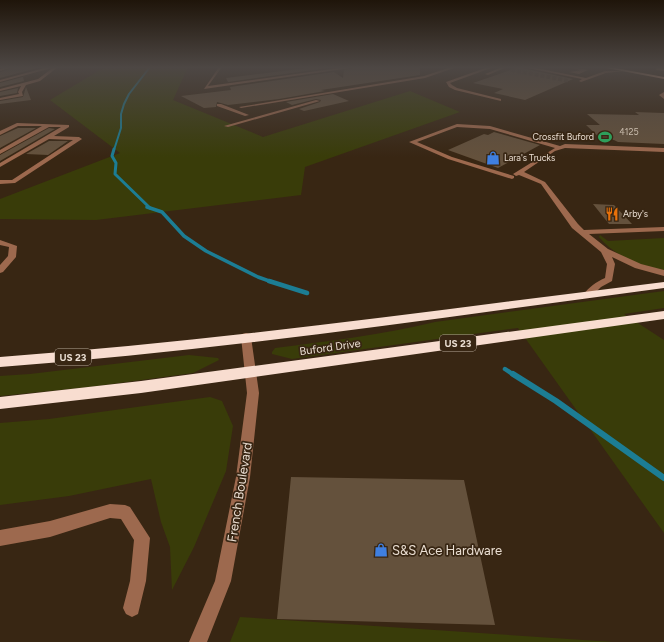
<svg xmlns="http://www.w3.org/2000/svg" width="664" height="642" viewBox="0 0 664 642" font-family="Figtree,sans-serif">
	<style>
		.green { fill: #393c09 }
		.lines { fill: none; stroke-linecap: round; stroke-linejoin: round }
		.stream-far4 { stroke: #1c7d94; stroke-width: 2 }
		.stream-far3 { stroke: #1c7d94; stroke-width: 3 }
		.stream-far2 { stroke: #1c7d94; stroke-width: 3.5 }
		.stream-far1 { stroke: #1c7d94; stroke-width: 4.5 }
		.stream { stroke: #1c7d94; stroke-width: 6 }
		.building { fill: #64513c }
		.minor-tunnel { stroke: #534230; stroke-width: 4; stroke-dasharray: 4 2; stroke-linecap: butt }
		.minor { fill: #9d694e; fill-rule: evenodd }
		.major { fill: #f5b493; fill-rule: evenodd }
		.highway { fill: #f8ddd0; fill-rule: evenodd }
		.labels { text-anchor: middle; stroke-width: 3.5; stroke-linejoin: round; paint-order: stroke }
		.number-label { font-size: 9px; fill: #c9bcad }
		.far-poi-label { font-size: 9px; fill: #ebdfd3; stroke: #382613; text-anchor: start }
		.shield { fill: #382613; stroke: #b5a899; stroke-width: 1 }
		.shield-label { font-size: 10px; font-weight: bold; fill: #ebdfd3 }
		.street-label { font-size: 11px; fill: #ebdfd3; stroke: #382613 }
		.near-street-label { font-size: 13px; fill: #ebdfd3; stroke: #382613 }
		.near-poi-label { font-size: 13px; fill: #ebdfd3; stroke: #382613; text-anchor: start }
	</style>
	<rect width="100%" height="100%" fill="#382613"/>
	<path class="green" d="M105 67H188L173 100 263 137 410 91 460 112 305 167 301 195 96 220 0 219V199L120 153 50 100Z
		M600 235 608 241 664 238V270C641 266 614 256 599 237Z
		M664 291V308L624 314 664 340V533L518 328 292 359 272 354V352L275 348C329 341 382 335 435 322Z
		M189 355 218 358 219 360 193 373 90 387 0 396V376L30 374Z
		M210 397 222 401 233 426 226 471 194 547 172 590 170 547 161 522 151 479 69 496 0 505V423L49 419Z
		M240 617 613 642H230Z"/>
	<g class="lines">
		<path class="stream-far4" d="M114 150 121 128V114L124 104 129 94 150 67"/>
		<path class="stream-far3" d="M114 149 112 156 116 163 115 174 150 208"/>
		<path class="stream-far2" d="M147 207 162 212 184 236 206 251 258 277 272 282"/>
		<path class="stream-far1" d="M269 281 307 293
			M505 369 514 375"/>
		<path class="stream" d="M513 374 556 401 664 478"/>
	</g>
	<path class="building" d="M15 67H41L0 78V72Z
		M316 67 327 68 228 82 226 78Z
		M359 67H420V75L321 90 325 91 279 99 228 105 217 102 216 107 204 108 181 96 231 90 230 87 334 72 343 78 344 70Z
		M519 67 522 68 573 79 525 100 494 93 503 89 473 83Z
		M45 71 23 77 24 81 0 87V83Z
		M26 87 31 100 0 104V101L23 97Z
		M18 88 17 93 0 96V92Z
		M333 94 349 101 304 111 299 109 320 102 321 100 316 99 292 105 286 102Z
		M635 112 664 113V144L618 142 614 140 601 139 586 125H600L587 114 639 115Z
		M18 128H36L0 148V136Z
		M49 128 55 129 0 161V155Z
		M494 132 540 145 498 168 448 150 484 134 488 135Z
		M49 141H68L48 155 26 154Z
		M593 204 614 205 632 224H609Z
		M291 477 464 480 495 625 277 619Z"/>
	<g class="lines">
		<path class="minor-tunnel" d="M511 70 570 81"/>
		<path class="minor" d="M7 67H14L0 71V69Z
			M48 67 52 68 0 82V80Z
			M54 67H58L40 81 26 85 22 92 23 96 0 100V98L19 94 18 92 21 86 0 91V89L38 79Z
			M219 67H222L208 86 346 67H358L204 89Z
			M451 67H457L425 78 241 108 239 107 424 76Z
			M488 67H494L450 83 452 85 457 88 501 99V101L455 90 449 87 446 82Z
			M502 67H507L488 75 485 74Z
			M522 67H531L586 78 605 71H625L606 73 581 82 579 81 582 79Z
			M566 67 588 70 579 74 569 72 582 70Z
			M657 67H662L661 68 664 69V71L656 70Z
			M664 92V99L659 95Z
			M316 100 320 101 228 127 224 126Z
			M217 104H221L249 115 245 116 217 106Z
			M17 123 69 125V127L54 136 79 137 82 139 15 183 0 184V180H12L73 140 49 139 0 167V163L61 127H49L0 154V150L42 126H18L0 135V131Z
			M457 124 490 126 560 146 565 144 664 148V152L565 148 555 151 524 172 545 182 578 224 584 230 664 227V231L589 234 608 249 641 264 664 270V276L635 268 612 257 615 264 612 281 601 287 591 297H585L583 295C589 287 596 282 605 278L607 264 601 252 572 228 541 184 519 175 516 176 513 174 555 148 490 129 457 127 417 142 452 157 514 176V178L512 179 448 159 409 142Z
			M0 240 17 246 16 257 3 272 0 273V265L8 256 9 247 0 245Z
			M246 333 250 334 251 337 259 393 250 477 231 581 207 642H189L215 581 236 477 247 393 241 337 242 334Z
			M110 504 125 505 130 507 150 538 146 581 138 614 132 617 126 614 123 608 130 581 134 540 121 519 110 518 50 537 0 546V530L50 521Z"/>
		<path class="major" d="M610 67 664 77V79L601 67Z"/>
		<path class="highway" d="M664 282V288C443 317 222 351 0 367V357C222 341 443 309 664 282Z
			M664 311V319L141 393 0 409V397L141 381Z"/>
	</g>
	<linearGradient id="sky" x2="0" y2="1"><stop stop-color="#1f150a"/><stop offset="0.43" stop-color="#4d4744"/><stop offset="1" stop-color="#4d4744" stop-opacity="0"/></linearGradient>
	<rect width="664" height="157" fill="url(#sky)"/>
	<defs>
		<g id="stadium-bare" transform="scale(1.08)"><path d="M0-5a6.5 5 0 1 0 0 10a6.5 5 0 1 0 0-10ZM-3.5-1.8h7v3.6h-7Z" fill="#2e9e5b" stroke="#382613" stroke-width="2.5" paint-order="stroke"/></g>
		<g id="shop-bare" transform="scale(1.08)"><path d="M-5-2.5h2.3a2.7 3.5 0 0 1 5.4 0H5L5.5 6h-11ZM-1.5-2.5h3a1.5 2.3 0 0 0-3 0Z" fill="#3f7fe0" stroke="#382613" stroke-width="2.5" paint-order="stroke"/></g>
		<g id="restaurant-bare" transform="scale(1.08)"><path d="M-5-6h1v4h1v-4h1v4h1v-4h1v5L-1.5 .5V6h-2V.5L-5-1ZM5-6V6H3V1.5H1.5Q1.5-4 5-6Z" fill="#e8710a" stroke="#382613" stroke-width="2.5" paint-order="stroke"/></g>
	</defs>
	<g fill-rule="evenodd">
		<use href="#stadium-bare" x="605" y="137"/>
		<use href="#shop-bare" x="493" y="158"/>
		<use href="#restaurant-bare" x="612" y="214"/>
		<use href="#shop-bare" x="381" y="550"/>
	</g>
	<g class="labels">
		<g class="number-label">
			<text x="629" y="135">4125</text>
		</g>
		<g class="far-poi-label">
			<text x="594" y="140" text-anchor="end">Crossfit Buford</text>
			<text x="504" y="161">Lara's Trucks</text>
			<text x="623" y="217">Arby's</text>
		</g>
		<g class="shield">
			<rect x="440" y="335" width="36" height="16" rx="3"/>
			<rect x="55" y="349" width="36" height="16" rx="3"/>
		</g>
		<g class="shield-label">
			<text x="458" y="347">US 23</text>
			<text x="73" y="361">US 23</text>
		</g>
		<g class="street-label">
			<text transform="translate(330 347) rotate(-8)" y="4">Buford Drive</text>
		</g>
		<g class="near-street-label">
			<text transform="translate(239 492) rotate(-81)" y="5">French Boulevard</text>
		</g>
		<g class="near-poi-label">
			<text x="392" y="555">S&amp;S Ace Hardware</text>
		</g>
	</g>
</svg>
